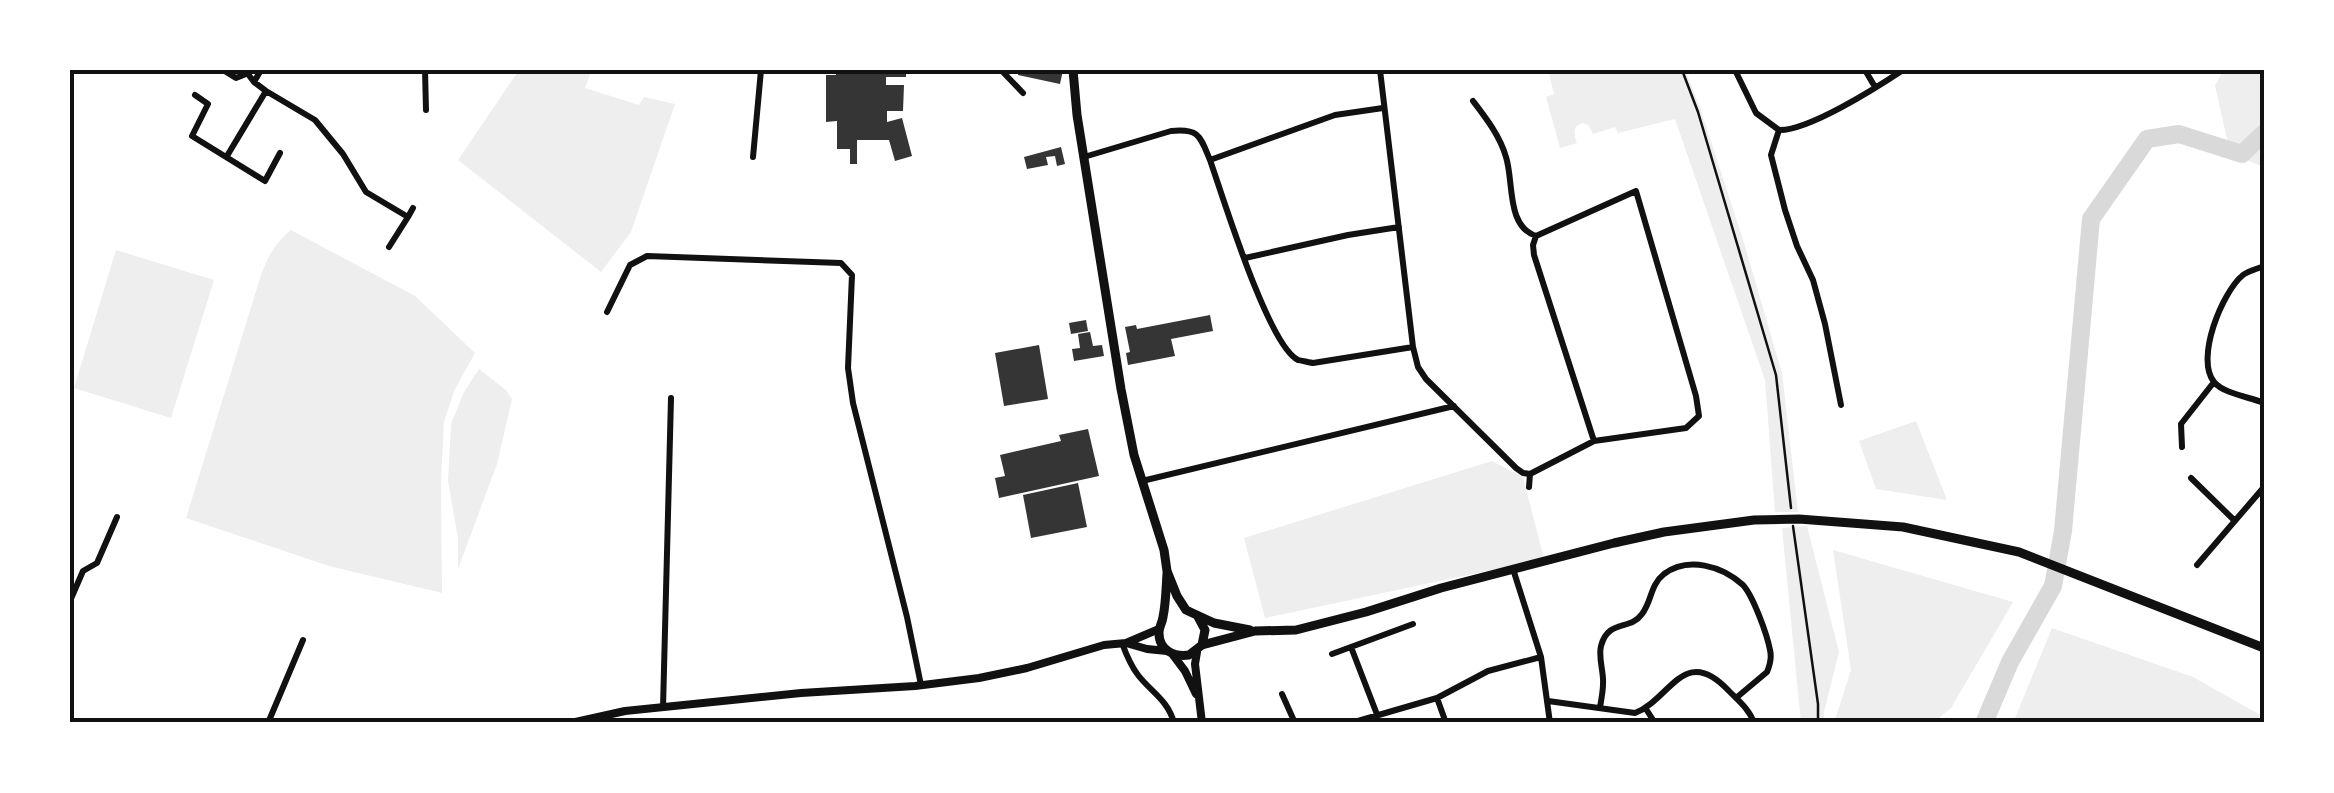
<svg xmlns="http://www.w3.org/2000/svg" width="2334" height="793" viewBox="0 0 2334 793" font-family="Commissioner,sans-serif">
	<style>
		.green { fill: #eee }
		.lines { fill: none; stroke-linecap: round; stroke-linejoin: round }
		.river { stroke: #d9d9d9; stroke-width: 18 }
		.building { fill: #353535 }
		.path { stroke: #111; stroke-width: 2.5 }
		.minor { stroke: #111; stroke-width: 6 }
		.tertiary { stroke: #111; stroke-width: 8 }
		.secondary { stroke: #111; stroke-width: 9 }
		.neatline { fill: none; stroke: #111; stroke-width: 4 }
	</style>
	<rect width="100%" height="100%" fill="#fff"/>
	<path class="green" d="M519 70H592L585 88 639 105 644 97 675 104 631 232 601 272 458 160Z
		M1548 70H1685L1700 107 1744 243 1782 373 1798 512H1775L1765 380 1675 119 1618 133 1615 127 1593 134 1588 125 1583 123C1572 126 1574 134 1577 143L1560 148 1546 97 1554 94Z
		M2224 70H2264V167L2230 153 2215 85Z
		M291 230 415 296 475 353 455 389 444 421 441 482 442 593 329 566 186 518 261 275C268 256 275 243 291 230Z
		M116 250 214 280 171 418 74 388Z
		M479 369 506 390 512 399 497 464 458 569V539L448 481 451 424 464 392Z
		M1916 421 1947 500 1876 489 1859 441Z
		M1492 461 1523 477 1544 559 1265 618 1244 538Z
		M1807 526 1839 652 1824 712V723H1801L1782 528Z
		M1833 550 2013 602 1951 708 1933 723H1834L1851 670Z
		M2052 628 2193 677 2264 717V723H2013Z"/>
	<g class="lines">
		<path class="river" d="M1984 723 2010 662 2053 586 2063 531 2091 219 2147 139 2179 134 2242 154 2264 133"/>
	</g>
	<path class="building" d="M836 70H906V77H886V85H904L903 111H887V122L902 118 912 156 895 161 889 140H857V164H850V149H837V121L826 122V75H836Z
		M1018 70H1063L1060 84 1018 75Z
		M1061 147 1065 164 1057 166 1055 156 1046 157 1048 165 1027 169 1024 157Z
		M1210 315 1213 331 1171 339 1175 356 1128 365 1126 353 1130 352 1125 327 1136 325 1137 329Z
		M1086 320 1088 331 1071 334 1069 323Z
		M1090 332 1093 346 1102 345 1104 356 1074 361 1072 349 1080 348 1078 334Z
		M1039 345 1048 399 1004 406 995 353Z
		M1088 429 1099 476 999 498 995 478 1005 476 1000 455 1061 441 1059 435Z
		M1078 483 1087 527 1031 538 1023 495Z"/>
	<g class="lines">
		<path class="path" d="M1682 70 1698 112 1776 375 1791 508
			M1793 526 1818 704V723"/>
		<path class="minor" d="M223 70 236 78 246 74
			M245 70 254 82 266 91 315 120 343 154 366 192 408 217 389 247
			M425 70 426 110
			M1001 70 1023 93
			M1380 70 1413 347 1418 367 1426 379 1516 468 1523 473 1530 474
			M1735 70 1756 113 1779 130
			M1865 70 1875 87
			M254 82 261 70
			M195 95 208 104 192 136 265 181 280 153
			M1473 101C1486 118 1500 136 1506 157 1514 182 1506 226 1536 236
			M1779 130 1771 155 1785 210 1797 246 1813 280 1825 324 1841 405
			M1779 130C1808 131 1876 88 1903 70
			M227 156 266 91
			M753 157 761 70
			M1084 157 1171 131C1199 128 1200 136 1210 160L1335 115 1383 108
			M1210 160C1223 197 1268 345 1298 360 1299 360 1312 363 1313 363L1413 347
			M408 217 413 208
			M1245 258 1348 235 1399 227
			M2264 266C2257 269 2248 271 2243 275 2222 292 2195 359 2214 382 2224 394 2250 397 2264 403
			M607 312 630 265 647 256 841 263 852 275 848 368 853 403 907 617 921 685
			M2182 447 2181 424 2214 382
			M1530 474 1594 441 1686 428 1699 416 1696 396 1636 191 1536 236 1533 245 1534 255 1594 441
			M2191 478 2235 521
			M1142 481 1454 406
			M1529 487 1530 474
			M2197 565 2264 487
			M1513 569 1541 657 1550 723
			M70 601 83 571 97 563 117 517
			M1122 643C1126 654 1131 666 1138 675 1151 692 1168 700 1174 723
			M1351 647 1378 717
			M1332 654 1413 624
			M1282 694 1295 723
			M1437 698 1446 723
			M1548 701 1635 713C1671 699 1684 643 1729 691 1739 701 1750 710 1754 723
			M663 708 671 398
			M1600 708C1601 700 1603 692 1603 684 1604 672 1598 658 1601 646 1608 619 1630 631 1642 614 1652 601 1650 585 1664 574 1688 556 1722 566 1743 585 1753 596 1767 634 1770 650 1772 658 1770 665 1767 672L1736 698
			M1646 709 1655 723
			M268 723 303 640
			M1351 723 1437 698 1488 671 1541 657"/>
		<path class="tertiary" d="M1126 643 1159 629
			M1197 652 1195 664 1202 723
			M1173 655 1185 671 1196 694
			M571 723 625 711 801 693 915 686 979 678 1027 668 1104 645 1126 643 1147 649 1167 651"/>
		<path class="secondary" d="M1073 70 1077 115 1121 389 1134 455 1164 550 1167 571 1177 596 1186 610 1214 623 1250 630
			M1167 573C1166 588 1166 603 1163 617 1162 624 1159 626 1159 633 1159 651 1175 657 1189 655L1202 645 1205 630 1197 615
			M1202 645 1255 631 1296 630 1366 612 1441 588 1614 543 1664 532 1754 520 1799 519 1903 527 2019 552 2264 648"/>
	</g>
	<rect width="2334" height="793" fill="none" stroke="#ffffff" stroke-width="145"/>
	<rect x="72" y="72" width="2190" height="648" class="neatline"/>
</svg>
